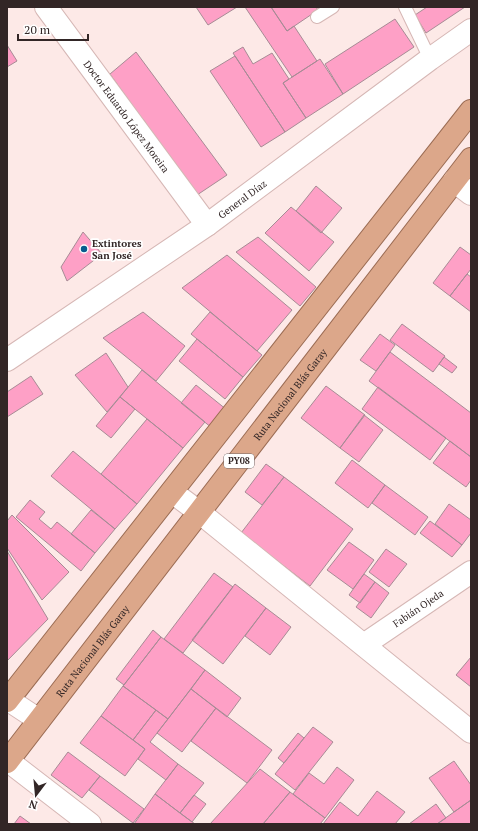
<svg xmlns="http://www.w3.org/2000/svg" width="478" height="831" viewBox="0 0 478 831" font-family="'PT Serif',serif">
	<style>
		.building { fill: #fea0c6; stroke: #a78b95 }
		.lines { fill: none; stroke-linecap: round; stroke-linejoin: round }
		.service-casing { stroke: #d6b7b5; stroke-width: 14 }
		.minor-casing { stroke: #d6b7b5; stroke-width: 24 }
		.trunk-casing { stroke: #9b6c54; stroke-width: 24 }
		.service { stroke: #fff; stroke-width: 12 }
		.minor { stroke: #fff; stroke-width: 22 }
		.trunk { stroke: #dca78a; stroke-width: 22 }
		.poi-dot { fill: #085b8e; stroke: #fff; stroke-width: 1.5 }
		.labels { text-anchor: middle; stroke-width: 3.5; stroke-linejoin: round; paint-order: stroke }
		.shield { fill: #fff; stroke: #706767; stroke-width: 1 }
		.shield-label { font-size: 9px; font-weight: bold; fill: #322626 }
		.street-label { font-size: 10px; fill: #322626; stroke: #fff }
		.poi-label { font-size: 10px; font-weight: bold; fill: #322626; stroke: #fff; text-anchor: start }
	</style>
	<rect width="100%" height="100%" fill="#fde9e7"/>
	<path class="building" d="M196 7H237L208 25Z
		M245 7H271L287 31 294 26 317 61 292 77Z
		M271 7H316L318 10 287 31Z
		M427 7H465L426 33 415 15Z
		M395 19 414 47 343 94 325 64Z
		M7 45 17 61 7 67Z
		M243 47 253 64 272 53 289 79 283 83 306 118 285 132 233 53Z
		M136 52 227 175 194 197 143 119H142L110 74Z
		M235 56 285 132 261 147 210 71Z
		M320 59 343 94 306 118 283 83Z
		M316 186 342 208 321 233 296 211Z
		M291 207 334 242 309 271 265 233Z
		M83 232 102 254 67 281 61 267Z
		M258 237 316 287 300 306 236 252Z
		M460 247 471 255V269L450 296 433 283Z
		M227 255 292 310 257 351 182 288Z
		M467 274 471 277V312L450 296Z
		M143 312 185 346 156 381 103 338Z
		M210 312 262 355 243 377 191 334Z
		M402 324 445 356 433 372 390 340Z
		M380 334 395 345 376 371 360 360Z
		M197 339 243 377 225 399 179 361Z
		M390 352 471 413V457L369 381Z
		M106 353 128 387 107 412 75 375Z
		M444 357 457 367 452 373 439 364Z
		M142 370 205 422 183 448 120 397Z
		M31 376 43 394 7 417V392Z
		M196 385 227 410 212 428 181 403Z
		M326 386 365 415 340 448 301 418Z
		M378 387 446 438 430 460 362 409Z
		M120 397 135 409 111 438 96 426Z
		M364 415 383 430 359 462 340 448Z
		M147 419 183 448 137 504 101 474Z
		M450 441 471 457V480L466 487 433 463Z
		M73 451 137 504 115 529 51 476Z
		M352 460 385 485 368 508 335 483Z
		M266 464 284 477 262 505 245 492Z
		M284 477 353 529 310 586 241 533Z
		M385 485 428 517 415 535 372 503Z
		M30 500 45 512 39 519 51 529 57 522 95 553 81 571 16 517Z
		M449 504 471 520V533L462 545 435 524Z
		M91 510 115 529 95 553 71 534Z
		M12 515 69 572 42 600 7 548V521Z
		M430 521 462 545 452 557 420 533Z
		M349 542 374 560 353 589 327 570Z
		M386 549 407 564 389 587 369 572Z
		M7 551 48 619 7 661Z
		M214 573 233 587 183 653 164 639Z
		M364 574 375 582 360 603 349 595Z
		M375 582 389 593 371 618 356 607Z
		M235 584 266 608 223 664 192 640Z
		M266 608 291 627 270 655 245 636Z
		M153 630 161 637 124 685 116 679Z
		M161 637 205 670 168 719 123 686Z
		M471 657V687L456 675Z
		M205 670 241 698 227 717 191 689Z
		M123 686 156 710 133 740 101 716Z
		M191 689 216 708 182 752 157 733Z
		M216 708 272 750 247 783 191 741Z
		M156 710 168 719 150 742 178 764 166 780 138 759 145 749 133 740Z
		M101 716 145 749 125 776 80 743Z
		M313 727 333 742 295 790 275 774Z
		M298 733 304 738 284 763 278 758Z
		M68 752 100 776 82 798 51 775Z
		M454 761 471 785V800L454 812 429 778Z
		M178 764 204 783 180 813 155 794Z
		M337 767 354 780 325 818 293 794 309 773 324 784Z
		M260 769 290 792 263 824H210Z
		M100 776 144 809 133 823 89 790Z
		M377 791 405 812 395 824H323L340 802 358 816Z
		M290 792 325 818 320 824H263Z
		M155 794 180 813 195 824H134Z
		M194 795 206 804 192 822 180 813Z
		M471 800V824H437Z
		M436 804 446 818 437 824H409Z
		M20 816 31 824H14Z"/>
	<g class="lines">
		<g class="service-casing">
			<path id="service" d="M405 7 430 59
				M317 17 333 7"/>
		</g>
		<g class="minor-casing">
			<g id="minor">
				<path id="s1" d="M46 7 207 225"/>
				<path d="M454 181 471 194"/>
				<path id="s2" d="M7 360 207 225 430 59 471 30"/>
				<path d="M172 492 199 512 471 732"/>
				<path id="s3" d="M365 644 471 572"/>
				<path d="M7 699 39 720"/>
				<path d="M7 760 90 824"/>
			</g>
		</g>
		<g class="trunk-casing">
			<g id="trunk">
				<path d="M7 701 471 111"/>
				<path id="s4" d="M7 762 471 159"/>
			</g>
		</g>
		<use href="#service" class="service"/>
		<use href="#minor" class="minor"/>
		<use href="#trunk" class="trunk"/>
	</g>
	<circle class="poi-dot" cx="84" cy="249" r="4"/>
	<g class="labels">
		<rect class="shield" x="224" y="454" width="30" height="14" rx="3"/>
		<g class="shield-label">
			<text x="239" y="464">PY08</text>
		</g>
		<g class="street-label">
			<text dy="4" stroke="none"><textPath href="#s1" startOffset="136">Doctor Eduardo López Moreira</textPath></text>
			<text dy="4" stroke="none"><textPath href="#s2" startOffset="285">General Díaz</textPath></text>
			<text dy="4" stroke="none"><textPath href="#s4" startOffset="464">Ruta Nacional Blás Garay</textPath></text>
			<text dy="4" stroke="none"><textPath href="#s3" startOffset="64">Fabián Ojeda</textPath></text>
			<text dy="4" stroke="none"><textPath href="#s4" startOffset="140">Ruta Nacional Blás Garay</textPath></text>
		</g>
		<g class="poi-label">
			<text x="92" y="247">Extintores<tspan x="92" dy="12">San José</tspan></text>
		</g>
	</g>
	<rect width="478" height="831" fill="none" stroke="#322626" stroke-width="16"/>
	<g transform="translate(36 795) rotate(196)" stroke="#ffffff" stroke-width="3" paint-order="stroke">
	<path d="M0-3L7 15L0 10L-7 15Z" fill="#322626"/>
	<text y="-6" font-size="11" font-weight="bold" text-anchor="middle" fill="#322626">N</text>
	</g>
	<path d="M18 34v6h70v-6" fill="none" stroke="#322626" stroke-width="2"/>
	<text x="24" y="34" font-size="12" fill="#322626" stroke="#ffffff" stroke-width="3" paint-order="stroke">20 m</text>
</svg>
